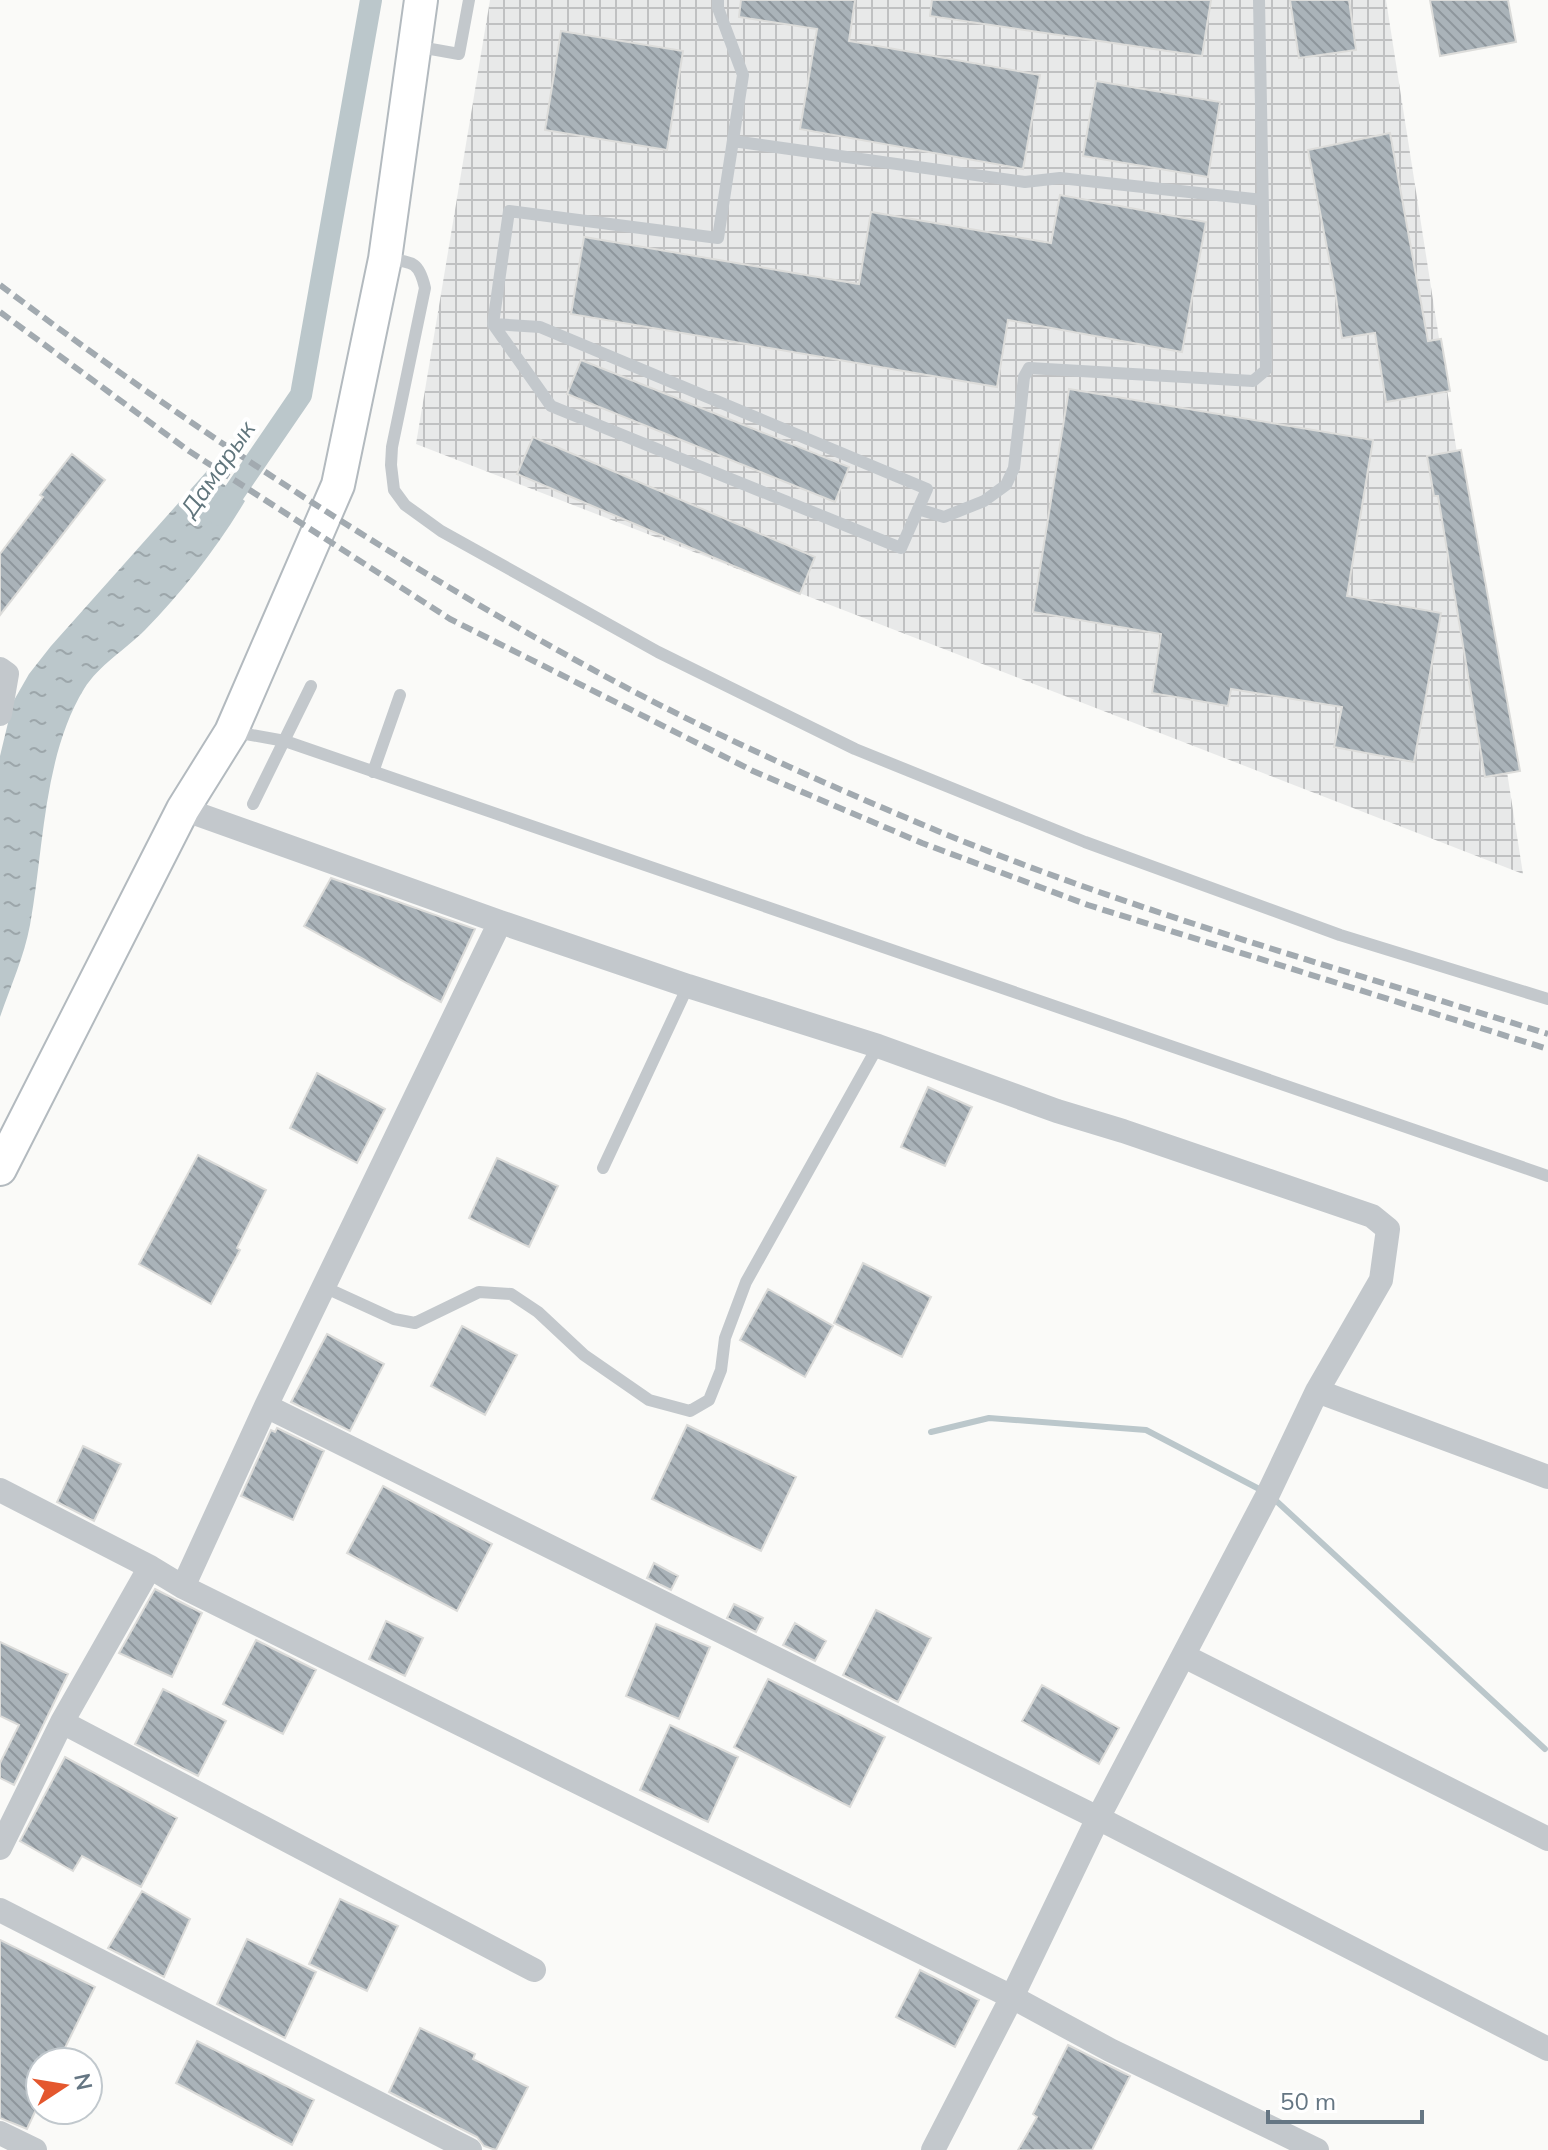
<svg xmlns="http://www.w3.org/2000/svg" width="1548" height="2150" viewBox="0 0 1548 2150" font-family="Mulish,sans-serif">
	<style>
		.industrial { fill: url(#industrial-grid) }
		.water { fill: url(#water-ripples) }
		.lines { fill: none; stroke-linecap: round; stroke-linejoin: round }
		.stream { stroke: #bbc7cb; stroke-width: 6 }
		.canal { stroke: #bbc7cb; stroke-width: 22 }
		.building { fill: url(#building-back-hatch); stroke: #dcdcda; stroke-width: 2 }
		.secondary-casing { stroke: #b3babf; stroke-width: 36 }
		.service { stroke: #c3c8cc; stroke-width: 12 }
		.minor { stroke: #c3c8cc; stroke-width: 24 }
		.secondary { stroke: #fff; stroke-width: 32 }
		.rail { stroke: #a2aab0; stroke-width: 6; stroke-dasharray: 12 6; stroke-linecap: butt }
		.labels { text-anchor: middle; stroke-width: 8; stroke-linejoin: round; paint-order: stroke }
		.water-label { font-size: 24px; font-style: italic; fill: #60757c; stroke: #fff }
	</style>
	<defs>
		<pattern id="industrial-grid" width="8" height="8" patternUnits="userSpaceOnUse" patternTransform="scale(2)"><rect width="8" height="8" fill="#e8e9e9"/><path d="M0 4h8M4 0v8" fill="none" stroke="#c0c1c2"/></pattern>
		<pattern id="water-ripples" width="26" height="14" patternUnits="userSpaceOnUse" patternTransform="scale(2)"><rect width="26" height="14" fill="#bbc7cb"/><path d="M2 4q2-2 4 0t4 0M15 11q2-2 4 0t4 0" fill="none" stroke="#9ca6aa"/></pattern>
		<pattern id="building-back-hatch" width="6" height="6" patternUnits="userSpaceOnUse" patternTransform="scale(2)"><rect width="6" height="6" fill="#aab3b9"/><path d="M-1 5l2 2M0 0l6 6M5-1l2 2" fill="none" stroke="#8e969c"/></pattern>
	</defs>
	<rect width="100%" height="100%" fill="#fafaf8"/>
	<path class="industrial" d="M490 0H1386L1523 874 416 444Z"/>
	<path class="water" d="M207 471 245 501C217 548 183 591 145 630 125 650 99 665 84 689 43 756 44 849 30 925 24 957 11 985 0 1017V756L13 702 29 674 51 646Z"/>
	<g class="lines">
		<path class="stream" d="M931 1432 989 1418 1146 1430 1263 1491
			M1272 1497 1545 1749"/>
		<path class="canal" d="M219 515 301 395 371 0"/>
	</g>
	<path class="building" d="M741 0H855L849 41 1040 75 1023 169 800 129 817 29 739 17Z
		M932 0H1211L1202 56 930 16Z
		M1290 0H1349L1356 50 1299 58Z
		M1430 0H1508L1516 42 1440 56Z
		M561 31 683 51 667 150 545 130Z
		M1096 81 1220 102 1208 177 1083 156Z
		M1390 133 1428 341 1441 339 1450 391 1386 402 1375 333 1342 338 1334 284 1308 150Z
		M1060 195 1206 222 1182 352 1008 320 997 387 571 314 584 237 859 284 871 212 1051 243Z
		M581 360 849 467 835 502 567 394Z
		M1069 389 1373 440 1347 596 1441 613 1414 762 1334 747 1342 707 1231 689 1228 706 1152 693 1161 634 1033 612Z
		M533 437 815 557 800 594 517 474Z
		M1461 450 1520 771 1485 777 1438 496H1434L1427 456Z
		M72 454 105 480 0 615V554L43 497 40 495Z
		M331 878 475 929 441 1002 304 926Z
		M317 1073 385 1109 357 1163 290 1128Z
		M928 1087 972 1107 945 1166 901 1147Z
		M198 1155 266 1190 237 1248 240 1250 211 1304 139 1264Z
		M497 1158 558 1186 529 1247 469 1218Z
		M863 1263 931 1297 902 1357 834 1323Z
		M768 1289 833 1326 805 1377 740 1340Z
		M462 1326 517 1355 485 1415 431 1386Z
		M327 1334 384 1364 350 1431 291 1402Z
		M687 1425 796 1477 761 1551 652 1499Z
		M277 1428 324 1451 293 1520 241 1496 271 1430 275 1432Z
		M83 1446 121 1464 94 1521 57 1502Z
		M383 1486 492 1544 457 1611 347 1553Z
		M654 1563 678 1576 671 1590 647 1578Z
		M155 1589 202 1613 172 1677 119 1653Z
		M734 1604 763 1618 756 1632 727 1618Z
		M876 1610 931 1638 898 1702 843 1675Z
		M386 1621 423 1638 405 1676 369 1659Z
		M795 1623 826 1641 815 1661 783 1645Z
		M656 1624 710 1647 679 1719 626 1696Z
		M256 1640 316 1670 283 1734 223 1704Z
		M0 1642 68 1674 14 1785 0 1778V1763L19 1725 0 1716Z
		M768 1679 885 1737 850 1807 734 1747Z
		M1042 1685 1119 1728 1099 1764 1022 1721Z
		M163 1689 226 1721 198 1776 135 1744Z
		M670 1725 738 1757 708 1822 640 1790Z
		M65 1757 177 1818 141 1887 82 1856 73 1871 20 1841Z
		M142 1891 190 1919 164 1977 108 1948Z
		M340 1899 398 1926 367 1991 309 1964Z
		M247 1939 316 1972 285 2038 217 2004Z
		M0 1940 95 1987 58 2062H40V2101L27 2129 0 2118Z
		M920 1970 979 2000 955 2047 896 2017Z
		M420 2028 475 2054 473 2059 528 2087 496 2150 484 2146 477 2137 389 2092Z
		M197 2041 314 2100 292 2145 176 2083Z
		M1068 2045 1130 2076 1092 2150H1018L1037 2117 1033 2114Z"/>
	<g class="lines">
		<g class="secondary-casing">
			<path id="secondary" d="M0 1169 183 809 231 732 338 485 385 259 421 0"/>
		</g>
		<path class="service" d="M414 46 459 54 469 0
			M733 141 1025 182 1060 178 1263 200
			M388 259C413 262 419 262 425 288L392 447 391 465 394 490 405 505 441 531 658 652 855 749 1085 842 1340 935 1548 999
			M493 324 540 327 927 489 901 548 551 406 493 324 509 211 718 238 743 75 718 8V0
			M918 509 944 517 984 501 1006 485 1014 468 1024 377 1029 368 1253 381 1266 370 1259 0
			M235 732 285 741 1548 1176
			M373 772 400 695
			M253 804 311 686
			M603 1168 688 986
			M324 1287 394 1319 415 1323 479 1292 511 1294 538 1312 584 1355 649 1400 690 1411 709 1400 721 1370 725 1338 746 1282 878 1046"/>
		<path class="minor" d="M0 669 7 674 0 714
			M183 809 500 922 688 986 878 1046 1057 1111 1123 1131 1372 1216 1388 1229 1381 1280 1317 1391 1268 1494 1098 1818 1012 1997 933 2150
			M1317 1391 1548 1477
			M266 1406 1098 1818 1548 2049
			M0 1490 150 1567 183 1587 1012 1997 1110 2050 1317 2150
			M183 1587 266 1406 500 922
			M1184 1656 1548 1839
			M62 1722 534 1970
			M0 1848 62 1722 150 1567
			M0 1910 470 2150
			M0 2133 35 2150"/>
		<use href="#secondary" class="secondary"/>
		<path class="rail" d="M0 285C188 426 384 555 590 668 697 727 809 777 921 824 1123 909 1339 968 1548 1034
			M0 312 189 451 450 619 753 771 922 843 1088 905 1548 1049"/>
	</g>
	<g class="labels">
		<g class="water-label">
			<text transform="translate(218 469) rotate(-55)" y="8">Дамарык</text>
		</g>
	</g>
	<g transform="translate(64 2086) rotate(78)"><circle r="38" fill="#ffffff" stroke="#c1c8cd" stroke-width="2"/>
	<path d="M0-6L14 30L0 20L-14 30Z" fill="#e4572e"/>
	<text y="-12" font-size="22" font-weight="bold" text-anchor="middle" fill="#657683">N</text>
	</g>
	<path d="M1268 2110v12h154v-12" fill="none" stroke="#657683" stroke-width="4"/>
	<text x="1280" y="2110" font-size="24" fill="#657683" stroke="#ffffff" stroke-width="6" paint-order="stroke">50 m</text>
</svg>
